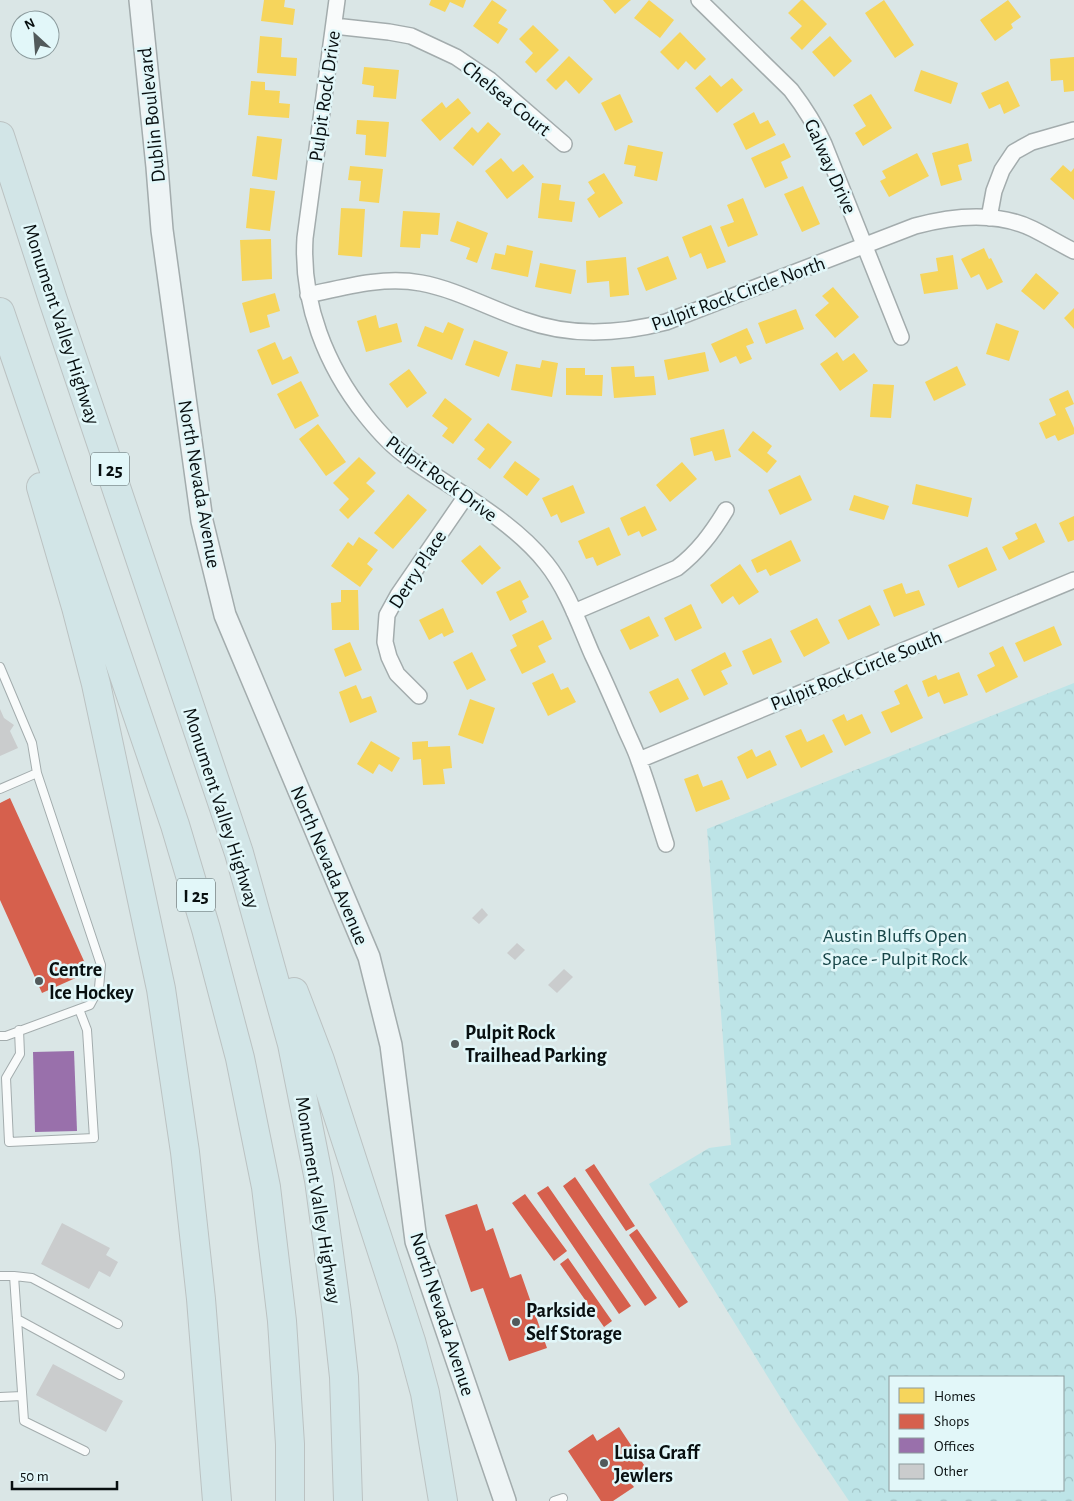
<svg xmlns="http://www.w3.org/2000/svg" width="1074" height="1501" viewBox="0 0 1074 1501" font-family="'Alegreya Sans',sans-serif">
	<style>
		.forest { fill: url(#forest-crowns); fill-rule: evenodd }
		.homes { fill: #f6d55c }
		.shops { fill: #d6604d }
		.offices { fill: #9970ab }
		.building { fill: #cacccd }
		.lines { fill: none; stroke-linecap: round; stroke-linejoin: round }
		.service-casing { stroke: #a3acad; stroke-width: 10 }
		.minor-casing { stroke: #a3acad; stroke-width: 18 }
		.secondary-casing { stroke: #a3acad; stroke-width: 24 }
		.motorway-casing { stroke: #bbc2c2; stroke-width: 30 }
		.service { stroke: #f9fbfb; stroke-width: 8 }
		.minor { stroke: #f9fbfb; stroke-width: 15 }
		.secondary { stroke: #eef4f5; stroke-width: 21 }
		.motorway { stroke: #d2e5e7; stroke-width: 28 }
		.poi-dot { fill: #525a5b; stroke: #e2f7f9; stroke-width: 2 }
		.labels { text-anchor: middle; stroke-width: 5; stroke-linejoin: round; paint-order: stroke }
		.shield { fill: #e2f7f9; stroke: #495556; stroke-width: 1 }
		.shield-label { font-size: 19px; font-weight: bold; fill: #080f10 }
		.street-label { font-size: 20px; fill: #080f10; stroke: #e2f7f9 }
		.park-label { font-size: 20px; fill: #174548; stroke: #e2f7f9 }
		.poi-label { font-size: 20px; font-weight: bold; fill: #080f10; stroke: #e2f7f9; text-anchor: start }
	</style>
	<defs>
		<pattern id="forest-crowns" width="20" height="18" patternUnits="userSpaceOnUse" patternTransform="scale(1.25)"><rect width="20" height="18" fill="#bde4e7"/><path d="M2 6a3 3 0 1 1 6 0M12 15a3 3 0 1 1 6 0" fill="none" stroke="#a1c2c5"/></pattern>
	</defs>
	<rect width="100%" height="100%" fill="#dae6e6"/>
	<path class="forest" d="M1074 683V1501H849L795 1421 649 1184 709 1148 731 1145 707 829ZM890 1377H1063V1490H890Z"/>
	<path class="homes" d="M264 0H285L284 7 295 9 293 25 261 21Z
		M431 0H466L463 8 450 2 445 12 429 5Z
		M492 0 507 10 498 23 508 29 498 44 473 26Z
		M603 0H631L615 14Z
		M649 0 674 20 660 38 634 18Z
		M801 0H803L827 24 802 50 790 38 802 26 788 13Z
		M884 0 914 45 895 58 865 13Z
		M1008 0 1021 17 1011 24 1013 28 995 41 980 20Z
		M533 25 559 50 536 73 525 62 533 53 519 39Z
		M680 32 706 59 695 70 686 61 678 70 660 52Z
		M260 36 282 38 281 57 297 58 296 76 257 73Z
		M830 36 852 61 834 77 812 52Z
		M569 56 593 79 579 94 566 80 556 90 546 80Z
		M1074 57V91L1064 92 1063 80 1051 81 1050 59Z
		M364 67 399 70 396 99 373 97 374 86 362 84Z
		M921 70 958 83 951 104 914 91Z
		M710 75 721 87 732 78 743 90 717 113 695 88Z
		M251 81 265 82V90L280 91 279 103 290 104 289 118 248 115Z
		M1008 81 1020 106 1004 114 1000 104 989 109 981 93Z
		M620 94 633 122 615 131 601 103Z
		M871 94 892 128 863 146 855 133 866 126 853 105Z
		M458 98 471 113 440 141 421 120 442 102 446 108Z
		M754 112 760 124 768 120 776 135 746 150 733 124Z
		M357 120 389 122 386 157 365 155 366 135 356 134Z
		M488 122 501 134 473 166 453 148 472 127 478 133Z
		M257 136 282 139 277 180 252 176Z
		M784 143 791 157 781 162 788 178 765 188 751 158Z
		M968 143 972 161 958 165 962 180 941 186 932 153Z
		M628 145 663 152 657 181 634 176 636 166 624 164Z
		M917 153 929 176 889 197 880 181 886 178 882 171Z
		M501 158 513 172 523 164 534 177 507 199 485 171Z
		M1063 165 1071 172 1074 168V200L1050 179Z
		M350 166 383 169 379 203 359 201 361 181 348 180Z
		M604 173 623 203 599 218 587 199 595 193 588 182Z
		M542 183 561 185 559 200 575 202 572 222 538 218Z
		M803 186 820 224 802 232 784 194Z
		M250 188 275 191 270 231 246 228Z
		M743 198 758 235 728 247 720 227 734 222 727 205Z
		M341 208 365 209 362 257 338 255Z
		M403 211 440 213 438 235 421 234 420 248 400 247Z
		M457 221 488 233 477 263 466 259 470 248 450 241Z
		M711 225 726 262 707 269 701 253 690 258 682 237Z
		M271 239 272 279 242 281 240 240Z
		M507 245 533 251 528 277 491 269 495 253 505 255Z
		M984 248 989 259 991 258 1003 282 987 290 979 274 971 278 961 259Z
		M953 255 958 289 924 294 920 274 938 271 936 258Z
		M668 256 677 279 646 291 637 268Z
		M626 257 629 295 610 297 609 281 587 283 586 261Z
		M540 263 576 270 571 294 535 287Z
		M1036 273 1059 293 1044 310 1021 291Z
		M833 287 859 317 835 338 815 315 829 303 822 296Z
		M275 293 280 311 267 315 270 327 250 333 242 303Z
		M1074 308V329L1064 318Z
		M796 309 804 329 766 344 758 323Z
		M376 315 379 328 397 323 402 342 366 352 357 321Z
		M448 322 464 329 452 360 417 346 425 326 443 333Z
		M996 323 1019 331 1009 361 986 354Z
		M747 328 754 343 746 346 752 359 740 364 736 356 720 363 711 344Z
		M474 340 508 352 499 377 465 365Z
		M275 342 283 360 291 356 299 373 272 385 257 350Z
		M705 352 709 371 668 380 664 360Z
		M837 352 843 361 854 353 868 371 840 391 820 364Z
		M542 360 558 363 552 397 511 390 516 364 540 368Z
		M634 366 635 377 654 376 656 395 614 398 611 367Z
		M957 366 966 385 934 401 925 382Z
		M566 368H585V375H603L602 396 566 395Z
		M409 369 427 393 407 408 389 384Z
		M301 381 319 416 295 429 277 394Z
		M873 384 894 385 891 418 870 417Z
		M1068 390 1074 404 1065 408 1074 428V434L1058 441 1055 435 1046 439 1039 423 1056 415 1049 399Z
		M445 398 472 419 453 444 442 436 448 428 432 416Z
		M488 423 512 442 490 469 477 459 485 449 474 440Z
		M318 424 346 462 326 476 299 439Z
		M724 429 731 457 715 461 712 451 694 456 690 438Z
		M753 431 772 446 767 453 777 461 767 473 738 450Z
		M359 457 376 473 366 483 375 491 348 519 339 510 349 499 333 483Z
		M515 461 540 479 527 496 503 477Z
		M682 462 697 479 670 502 656 485Z
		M800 475 812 500 780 515 768 490Z
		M916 484 972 498 968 517 912 504Z
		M573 485 585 513 561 523 557 514 551 517 542 498Z
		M408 494 427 510 393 549 374 533Z
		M854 495 889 506 884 520 849 510Z
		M645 506 657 530 642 537 639 531 628 536 620 518Z
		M1074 516V540L1068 542 1059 523Z
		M1036 523 1045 542 1009 560 1002 547 1018 539 1015 533Z
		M609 527 621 555 597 566 593 557 586 559 578 541Z
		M359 537 378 550 367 564 373 569 360 587 331 566 348 542 353 546Z
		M791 540 801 561 770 576 766 569 757 573 751 560Z
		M480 545 501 568 482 585 461 561Z
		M987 547 997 570 958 588 948 565Z
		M740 564 759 592 739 605 733 596 722 604 710 585Z
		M520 580 529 597 522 601 527 612 510 621 496 592Z
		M902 583 906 594 919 590 925 605 894 617 883 590Z
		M341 590H358L359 630H332L331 603 341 602Z
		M691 604 702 628 675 641 664 618Z
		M870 605 880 625 848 640 838 620Z
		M443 608 454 632 444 637 442 633 429 640 419 620Z
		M649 616 659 636 630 650 620 630Z
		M817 618 830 643 804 657 790 631Z
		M543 620 552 639 538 646 546 662 522 674 510 650 517 646 512 635Z
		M1054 626 1062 645 1024 662 1015 643Z
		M771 638 782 662 753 675 742 651Z
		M350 642 362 670 345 677 334 649Z
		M1003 646 1018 677 986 693 977 675 995 666 989 653Z
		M472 652 486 680 467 690 453 662Z
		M725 652 732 666 721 671 728 684 704 696 691 670Z
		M959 672 968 695 944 704 939 692 928 697 922 681 936 675 938 680Z
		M553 673 561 690 568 687 576 702 548 716 532 683Z
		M678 678 689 699 660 713 649 692Z
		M907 684 923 718 891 733 881 712 900 704 894 691Z
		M356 685 362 699 371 696 377 712 350 723 339 692Z
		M470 699 495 708 483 744 458 735Z
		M844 714 847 721 862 714 871 733 845 746 832 720Z
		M801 729 807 742 824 734 833 752 801 768 785 736Z
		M371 741 400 758 392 772 379 764 373 774 357 764Z
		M428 741V747L450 746 452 768 443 769 445 784 423 785 421 759 413 760 412 742Z
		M752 749 756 757 770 750 777 765 747 779 737 757Z
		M698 774 703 787 722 780 730 799 696 812 684 779Z"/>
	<path class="shops" d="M10 798 89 972 42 993 0 900V803Z
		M594 1164 635 1226 626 1231 585 1170Z
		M575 1177 657 1298 645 1306 563 1186Z
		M548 1186 631 1306 619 1314 537 1193Z
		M525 1194 567 1251 554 1261 512 1203Z
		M477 1204 486 1231 493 1228 510 1278 521 1274 547 1348 509 1361 483 1288 471 1292 445 1215Z
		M637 1229 688 1302 679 1308 629 1235Z
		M568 1258 612 1321 604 1327 560 1264Z
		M619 1427 648 1471 630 1482 634 1487 613 1501H601L568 1451 593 1434 597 1441Z"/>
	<path class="offices" d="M74 1051 77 1131 35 1132 33 1052Z"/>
	<path class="building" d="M0 709 4 718 14 725 10 731 18 748 0 756Z
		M482 908 488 915 479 924 472 918Z
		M517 943 525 950 515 960 507 953Z
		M564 969 573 977 557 993 548 985Z
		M62 1223 110 1248 106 1255 118 1262 110 1277 99 1271 89 1289 41 1264Z
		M53 1364 123 1401 106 1432 36 1395Z"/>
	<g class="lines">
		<g class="service-casing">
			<path id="service" d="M0 667 32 743 37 773
				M0 789 37 773 101 965 99 988 90 1005 6 1036H0
				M19 1030 20 1054 6 1078 9 1142 94 1138 87 1030 79 1009
				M0 1276H14L24 1421 85 1451
				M14 1276 32 1278 118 1324
				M17 1319 120 1375
				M0 1397 22 1396
				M554 1501 563 1498"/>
		</g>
		<g class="minor-casing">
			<path id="minor" d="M337 0 305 238C301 303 326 366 366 416 378 431 390 445 406 456 452 489 511 519 546 563 567 589 579 624 592 654 603 677 613 700 623 723 628 736 635 748 639 761 649 788 657 816 666 844
				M699 0 791 90C804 107 815 124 824 144L901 337
				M334 26 389 32 411 36 456 57 490 80 564 144
				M989 218 994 191 1002 170 1014 152 1032 142 1074 130
				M308 295C345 287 383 276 421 283 455 289 491 309 524 320 570 337 620 334 666 322L915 226C952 216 996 211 1033 229 1047 236 1060 244 1074 251
				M574 612 677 568C698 552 712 533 726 510
				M419 696 397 674 389 657 385 642 387 615 398 595 466 496
				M639 760 1074 580"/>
		</g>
		<g class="secondary-casing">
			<path id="secondary" d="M140 0 157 167 162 230 202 521 225 615 369 957 391 1045 416 1241 505 1501"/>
		</g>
		<g class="motorway-casing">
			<path id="motorway" d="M0 136 53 300 222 802 239 853 292 1044 319 1180 337 1313 344 1377 348 1501
				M0 312 175 825 206 929 240 1058 266 1187 282 1321 290 1444V1501
				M41 487 76 607 96 684 161 989 185 1152 201 1299 217 1501
				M294 992 320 1060 411 1341 425 1393 443 1501"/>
		</g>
		<use href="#service" class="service"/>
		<use href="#minor" class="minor"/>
		<use href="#secondary" class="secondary"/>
		<use href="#motorway" class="motorway"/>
	</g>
	<g class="poi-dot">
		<circle cx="39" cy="981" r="5"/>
		<circle cx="455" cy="1044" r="5"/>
		<circle cx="516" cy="1322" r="5"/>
		<circle cx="604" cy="1463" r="5"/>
	</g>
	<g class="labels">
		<g class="shield">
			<rect x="91" y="452.5" width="38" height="33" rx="4"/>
			<rect x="177" y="878.5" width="38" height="33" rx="4"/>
		</g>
		<g class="shield-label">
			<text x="110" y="476">I 25</text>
			<text x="196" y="902">I 25</text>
		</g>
		<g class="street-label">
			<text transform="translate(324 96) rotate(-82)" y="7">Pulpit Rock Drive</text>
			<text transform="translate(507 98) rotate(39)" y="7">Chelsea Court</text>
			<text transform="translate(151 115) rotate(-96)" y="7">Dublin Boulevard</text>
			<text transform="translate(831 166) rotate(66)" y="7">Galway Drive</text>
			<text transform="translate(738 293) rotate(-20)" y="7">Pulpit Rock Circle North</text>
			<text transform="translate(62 324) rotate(72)" y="7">Monument Valley Highway</text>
			<text transform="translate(442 478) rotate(36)" y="7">Pulpit Rock Drive</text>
			<text transform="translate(200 484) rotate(80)" y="7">North Nevada Avenue</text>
			<text transform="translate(417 569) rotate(-57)" y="7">Derry Place</text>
			<text transform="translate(856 670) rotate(-22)" y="7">Pulpit Rock Circle South</text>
			<text transform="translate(222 808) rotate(72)" y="7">Monument Valley Highway</text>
			<text transform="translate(330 865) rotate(67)" y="7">North Nevada Avenue</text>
			<text transform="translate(319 1200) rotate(81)" y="7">Monument Valley Highway</text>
			<text transform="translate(443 1314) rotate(72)" y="7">North Nevada Avenue</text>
		</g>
		<g class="park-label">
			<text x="895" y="942">Austin Bluffs Open<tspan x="895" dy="23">Space - Pulpit Rock</tspan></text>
		</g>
		<g class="poi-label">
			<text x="49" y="976">Centre<tspan x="49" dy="23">Ice Hockey</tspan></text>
			<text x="465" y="1039">Pulpit Rock<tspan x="465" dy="23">Trailhead Parking</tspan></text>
			<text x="526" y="1317">Parkside<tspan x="526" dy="23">Self Storage</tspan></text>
			<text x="614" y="1459">Luisa Graff<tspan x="614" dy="23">Jewlers</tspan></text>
		</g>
	</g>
	<rect x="889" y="1376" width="175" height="115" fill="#e2f7f9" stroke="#8b9a9c"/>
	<rect x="899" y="1388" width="25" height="15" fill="#f6d55c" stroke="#8b9a9c"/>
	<text x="934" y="1401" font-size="15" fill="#080f10">Homes</text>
	<rect x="899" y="1414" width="25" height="15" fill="#d6604d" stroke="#8b9a9c"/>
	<text x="934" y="1426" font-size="15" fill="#080f10">Shops</text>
	<rect x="899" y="1438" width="25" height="15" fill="#9970ab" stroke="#8b9a9c"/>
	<text x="934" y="1451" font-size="15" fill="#080f10">Offices</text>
	<rect x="899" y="1464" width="25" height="15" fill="#cacccd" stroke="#8b9a9c"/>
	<text x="934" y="1476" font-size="15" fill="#080f10">Other</text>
	<g transform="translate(35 35) rotate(334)"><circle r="24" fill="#e2f7f9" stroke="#8b9a9c"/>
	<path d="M0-4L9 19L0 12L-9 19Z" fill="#525a5b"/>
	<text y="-8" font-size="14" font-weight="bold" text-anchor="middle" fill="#080f10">N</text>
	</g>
	<path d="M12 1481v8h105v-8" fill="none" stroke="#080f10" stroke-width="2.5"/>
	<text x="20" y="1481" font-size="15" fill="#080f10" stroke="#e2f7f9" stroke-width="4" paint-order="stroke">50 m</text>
</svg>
